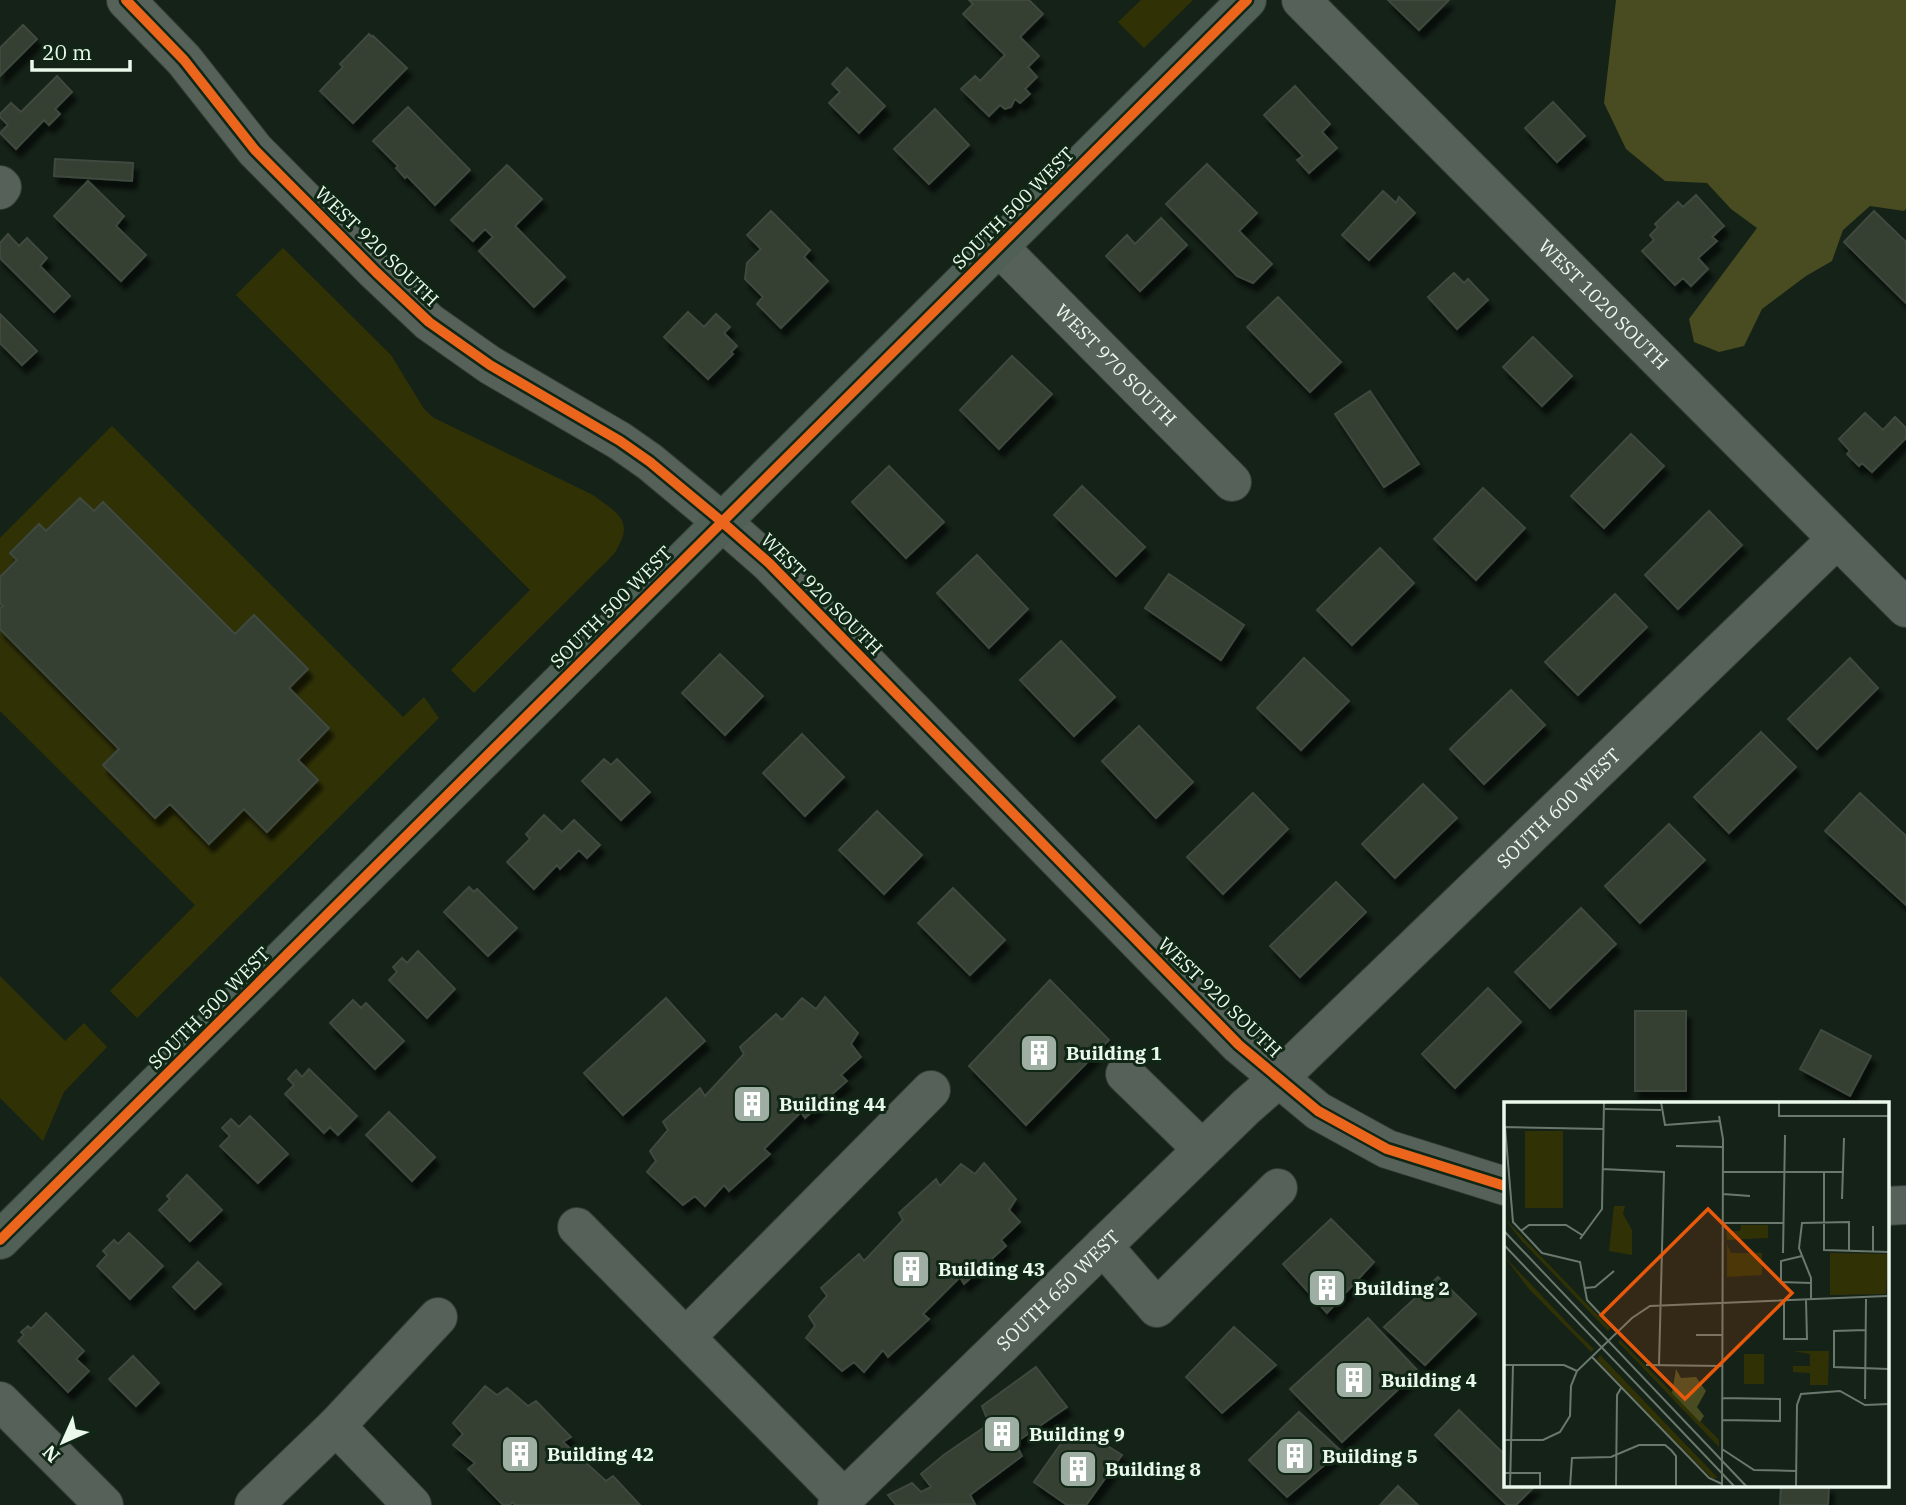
<svg xmlns="http://www.w3.org/2000/svg" width="1906" height="1505" viewBox="0 0 1906 1505" font-family="'IBM Plex Serif',serif">
	<style>
		.green { fill: #303206 }
		.forest { fill: #494c20 }
		.building { fill: #353f33; stroke: #3f483e; stroke-width: 2; filter: url(#shadow) }
		.lines { fill: none; stroke-linecap: round; stroke-linejoin: round }
		.minor-casing { stroke: #343e36; stroke-width: 40 }
		.major-casing { stroke: #343e36; stroke-width: 40 }
		.minor { stroke: #566159; stroke-width: 38 }
		.major { stroke: #506057; stroke-width: 38 }
		.cycleway-casing { stroke: #102715; stroke-width: 15 }
		.cycleway { stroke: #eb651d; stroke-width: 10 }
		.labels { text-anchor: middle; stroke-width: 6; stroke-linejoin: round; paint-order: stroke }
		.street-label { font-size: 19px; fill: #eaf9ec; stroke: #102715 }
		.poi-label { font-size: 19px; font-weight: bold; fill: #eaf9ec; stroke: #102715; text-anchor: start }
		.inset-road { fill: none; stroke: #6a786d; stroke-width: 2 }
		.view { fill: #e8590c; fill-opacity: 0.15; stroke: #e8590c; stroke-width: 3.5 }
		.inset-edge { fill: none; stroke: #eaf9ec; stroke-width: 3.5 }
	</style>
	<defs>
		<filter id="shadow"><feDropShadow dx="4.5" dy="8" stdDeviation="2" flood-color="#0009"/></filter>
	</defs>
	<rect width="100%" height="100%" fill="#152218"/>
	<path class="green" d="M1141 0H1193L1144 48 1118 22Z
		M283 248 391 355 424 409 434 418 593 495C620 515 635 521 614 554L474 693 451 670 530 590 236 295Z
		M112 426 403 717 424 697 439 718 137 1018 110 991 195 905 0 711V538Z
		M0 976 65 1041 84 1023 107 1047 64 1092 43 1141 0 1098Z"/>
	<path class="forest" d="M1616 0H1906V209L1904 211 1870 206 1843 230 1832 261 1806 276 1762 309 1744 346 1719 352 1694 342 1689 319 1757 228 1731 209 1707 183 1665 181 1626 149 1604 103Z"/>
	<path class="building" d="M969 0H1029L1043 14 1020 37 1039 56 1028 67 1037 77 1025 89 1030 94 1020 103 1015 99 1011 107 1005 109 1000 105 989 116 961 89 975 76 980 81 1005 55 963 14 973 4Z
		M1388 0H1449L1419 30Z
		M23 25 37 39 0 76V48Z
		M369 34 372 37 373 36 407 68 353 123 320 91 343 67 340 64Z
		M847 68 885 106 859 133 829 103 840 92 832 84Z
		M57 76 72 92 55 109 60 114 49 125 44 120 16 149 0 133 8 125 0 117V114L11 103 21 112Z
		M1295 86 1330 124 1322 132 1337 148 1309 173 1297 160 1303 156 1264 115Z
		M1553 102 1585 136 1557 162 1525 128Z
		M408 107 470 170 435 205 407 176 405 178 396 168 398 166 373 141Z
		M935 109 969 145 929 184 894 149Z
		M55 159 133 163 132 181 54 176Z
		M1207 164 1257 213 1239 231 1272 264 1253 283 1237 276 1166 204Z
		M507 165 542 199 515 226 565 277 534 307 479 251 493 237 485 229 473 241 451 220Z
		M88 181 124 216 116 226 146 255 121 281 54 216Z
		M1383 191 1396 203 1399 197 1415 213 1369 260 1342 235Z
		M1696 195 1724 226 1712 237 1717 241 1698 258 1708 269 1691 286 1683 278 1675 285 1642 251 1654 240 1650 235 1658 227 1655 224 1678 202 1683 207Z
		M771 211 810 250 804 257 828 281 781 328 757 304 763 297 745 279 747 263 761 249 747 235Z
		M1874 211 1906 242V303L1844 242Z
		M1161 218 1187 245 1140 291 1106 256 1127 235 1135 244Z
		M8 234 19 246 27 238 47 258 40 266 70 296 54 312 0 258V243Z
		M1454 273 1464 283 1468 279 1488 300 1457 329 1428 297Z
		M1278 297 1341 362 1310 392 1247 327Z
		M688 312 704 327 716 314 730 327 724 333 737 346 731 352 733 354 708 379 664 337Z
		M0 314 37 351 22 365 0 343Z
		M1533 337 1572 376 1542 406 1503 367Z
		M1012 356 1052 394 999 449 960 410Z
		M1370 391 1419 464 1384 487 1335 414Z
		M1865 413 1883 430 1895 417 1906 428V438L1872 472 1862 463 1859 466 1847 454 1850 451 1839 439Z
		M1631 434 1664 466 1604 528 1571 496Z
		M889 466 944 522 906 558 852 502Z
		M1082 486 1145 547 1116 576 1054 515Z
		M1483 488 1525 528 1476 580 1434 539Z
		M80 498 94 511 103 502 235 634 254 615 308 669 289 688 329 728 298 760 318 780 267 832 244 809 209 844 170 804 155 818 103 765 119 749 0 629V608L3 606 0 603V577L17 560 10 553 39 524 46 531Z
		M1709 511 1742 545 1678 609 1645 575Z
		M1380 548 1414 583 1352 645 1317 610Z
		M977 555 1028 609 989 648 937 593Z
		M1169 574 1244 625 1221 660 1145 608Z
		M1615 594 1647 627 1578 695 1545 662Z
		M1061 641 1115 697 1074 736 1020 680Z
		M720 654 763 696 725 735 682 693Z
		M1304 658 1349 701 1301 750 1257 708Z
		M1850 658 1878 688 1817 749 1788 719Z
		M1511 690 1545 725 1484 784 1450 749Z
		M1139 726 1193 782 1156 818 1102 761Z
		M1761 732 1796 767 1729 833 1694 797Z
		M802 734 844 777 805 816 763 773Z
		M604 759 611 765 617 759 650 792 621 820 582 781Z
		M1423 784 1457 818 1395 878 1362 844Z
		M1253 793 1288 829 1223 894 1187 857Z
		M1860 793 1906 836V905L1825 831Z
		M877 811 922 855 884 894 839 850Z
		M544 815 562 832 574 820 600 845 587 858 579 850 560 869 557 865 534 889 507 862 530 839 526 834Z
		M1669 824 1705 860 1640 923 1605 886Z
		M1336 882 1366 912 1300 977 1270 946Z
		M469 887 474 892 477 889 517 928 488 956 444 912Z
		M953 888 1005 940 970 975 918 923Z
		M1581 908 1616 944 1550 1008 1515 972Z
		M418 951 455 989 427 1018 389 980 397 972 393 967 402 958 407 963Z
		M1050 980 1109 1040 1026 1125 969 1066Z
		M1488 988 1521 1022 1455 1088 1422 1054Z
		M825 997 858 1033 851 1044 861 1057 841 1075 847 1081 805 1118 801 1112 764 1149 770 1154 729 1191 724 1185 705 1206 695 1196 683 1205 647 1172 656 1161 650 1151 668 1130 663 1122 700 1088 705 1096 744 1054 740 1047 776 1014 782 1020 802 998 816 1009Z
		M666 998 705 1041 623 1115 584 1073Z
		M353 1000 361 1008 366 1003 404 1041 375 1069 330 1023Z
		M1635 1011H1686V1091H1635Z
		M1821 1030 1871 1056 1850 1096 1800 1069Z
		M309 1069 357 1116 338 1135 330 1127 324 1133 285 1094 294 1085 288 1079 296 1070 302 1077Z
		M389 1112 435 1157 412 1181 366 1135Z
		M250 1116 288 1154 258 1183 220 1146 230 1136 222 1128 231 1119 239 1127Z
		M984 1163 1016 1199 1009 1210 1020 1222 1001 1240 1006 1246 964 1284 960 1277 923 1314 929 1319 888 1357 883 1350 864 1372 854 1362 842 1371 806 1338 815 1326 809 1316 827 1296 821 1288 859 1254 864 1261 903 1220 899 1213 936 1179 940 1186 961 1164 975 1174Z
		M187 1175 222 1210 190 1241 159 1210 170 1199 167 1196Z
		M1331 1219 1374 1262 1327 1313 1283 1264Z
		M129 1233 163 1266 130 1299 97 1266 107 1255 103 1251 114 1240 118 1244Z
		M198 1262 221 1284 195 1309 173 1287Z
		M1438 1277 1476 1314 1425 1365 1384 1327Z
		M46 1313 84 1351 76 1359 89 1371 68 1392 18 1341 24 1335 21 1332 28 1326 31 1329Z
		M1368 1318 1418 1371 1342 1442 1290 1389Z
		M1234 1327 1276 1365 1222 1413 1186 1377Z
		M133 1356 159 1383 136 1406 109 1379Z
		M1036 1367 1067 1407 1015 1443 1022 1456 970 1495 975 1504 896 1505 888 1495 912 1483 921 1492 931 1487 921 1474 945 1454 989 1424 982 1406Z
		M485 1386 497 1395 507 1388 528 1406 536 1401 571 1437 563 1442 606 1481 613 1476 640 1505H515L512 1502 510 1505H503L468 1469 475 1463 453 1445 463 1434 453 1423Z
		M1459 1410 1505 1455V1486H1535L1516 1505H1507L1435 1435Z
		M1299 1412 1341 1451 1287 1497 1249 1460Z
		M1074 1425 1122 1455 1086 1505H1067L1034 1482Z
		M1398 1486 1418 1505H1380Z
		M1781 1486H1829L1828 1505H1780Z"/>
	<g class="lines">
		<g class="minor-casing">
			<g id="minor">
				<path d="M126 0 184 60 255 150 376 272 429 322 490 365 620 441 650 462 721 521 769 563 1239 1045 1318 1111 1387 1149 1505 1186"/>
				<path id="s1" d="M1301 0 1906 608"/>
				<path d="M0 185 2 187 0 190"/>
				<path id="s2" d="M999 247 1232 482"/>
				<path d="M1125 1074 1202 1149"/>
				<path d="M1887 1206 1906 1205"/>
				<path d="M577 1227 844 1498"/>
				<path d="M1103 1246 1157 1308 1278 1188"/>
				<path d="M686 1337 931 1090"/>
				<path d="M0 1401 104 1505"/>
				<path d="M336 1426 438 1317"/>
				<path d="M254 1505 336 1426 412 1505"/>
				<path id="s3" d="M837 1505 1246 1107 1279 1078 1837 539"/>
			</g>
		</g>
		<g class="major-casing">
			<path id="major" d="M0 1240 1247 0"/>
		</g>
		<use href="#minor" class="minor"/>
		<use href="#major" class="major"/>
		<g class="cycleway-casing">
			<path id="cycleway" d="M126 0 184 60 255 150 376 272 429 322 490 365 620 441 650 462 721 521 769 563 1239 1045 1318 1111 1387 1149 1505 1186
				M0 1240 1247 0"/>
		</g>
		<use href="#cycleway" class="cycleway"/>
	</g>
	<defs>
		<g id="building-square" transform="scale(2.0125)"><rect x="-9" y="-9" width="18" height="18" rx="4" fill="#9faea2" stroke="#102715"/><path d="M-4-6H4V6H1V3H-1V6H-4ZM-2.5-4.3h1.7v1.8h-1.7ZM.8-4.3h1.7v1.8H.8ZM-2.5-1h1.7V.8h-1.7ZM.8-1h1.7V.8H.8Z" fill="#fff"/></g>
	</defs>
	<g fill-rule="evenodd">
		<use href="#building-square" x="1039" y="1053"/>
		<use href="#building-square" x="752" y="1104"/>
		<use href="#building-square" x="911" y="1269"/>
		<use href="#building-square" x="1327" y="1288"/>
		<use href="#building-square" x="1354" y="1380"/>
		<use href="#building-square" x="1002" y="1434"/>
		<use href="#building-square" x="520" y="1454"/>
		<use href="#building-square" x="1295" y="1456"/>
		<use href="#building-square" x="1078" y="1469"/>
	</g>
	<g class="labels">
		<g class="street-label">
			<text transform="translate(1013 208) rotate(-45)" y="7">SOUTH 500 WEST</text>
			<text transform="translate(377 246) rotate(44)" y="7">WEST 920 SOUTH</text>
			<text dy="7" stroke="none"><textPath href="#s1" startOffset="429">WEST 1020 SOUTH</textPath></text>
			<text dy="7" stroke="none"><textPath href="#s2" startOffset="166">WEST 970 SOUTH</textPath></text>
			<text transform="translate(822 594) rotate(45)" y="7">WEST 920 SOUTH</text>
			<text transform="translate(611 607) rotate(-45)" y="7">SOUTH 500 WEST</text>
			<text dy="7" stroke="none"><textPath href="#s3" startOffset="1003">SOUTH 600 WEST</textPath></text>
			<text transform="translate(1220 997) rotate(44)" y="7">WEST 920 SOUTH</text>
			<text transform="translate(209 1008) rotate(-45)" y="7">SOUTH 500 WEST</text>
			<text dy="7" stroke="none"><textPath href="#s3" startOffset="308">SOUTH 650 WEST</textPath></text>
		</g>
		<g class="poi-label">
			<text x="1066" y="1060">Building 1</text>
			<text x="779" y="1111">Building 44</text>
			<text x="938" y="1276">Building 43</text>
			<text x="1354" y="1295">Building 2</text>
			<text x="1381" y="1387">Building 4</text>
			<text x="1029" y="1441">Building 9</text>
			<text x="547" y="1461">Building 42</text>
			<text x="1322" y="1463">Building 5</text>
			<text x="1105" y="1476">Building 8</text>
		</g>
	</g>
	<g transform="translate(1504 1102)">
		<rect width="385" height="385" fill="#152218"/>
		<path d="M21 29H59V106H21ZM110 104H121L119 112 128 128V153L105 149ZM0 116 106 226 104 229 17 138ZM237 123H264V136L223 138 222 129H236ZM223 142 227 151H258V173L223 175ZM326 151 384 152 382 192 326 193ZM0 154 72 230 90 247 87 250 25 187ZM116 238 215 338V345L114 240ZM289 249H325L324 283H306V271L289 270V264H306V252ZM240 252H260V282H240ZM96 253 211 373 214 376H208L165 333 93 258Z" fill="#303206"/>
		<path d="M172 267 177 276 192 275 202 289 193 305 200 314 196 320 168 291Z" fill="#494c20"/>
		<path class="inset-road" d="M157 0 161 23 215 19M275 0V14H385M101 7 157 8M215 14 219 37 218 385M1 25 9 120 38 151 76 160 83 198 113 230M1 25 100 27M172 44 219 45M98 67 160 70 155 263M219 70H340M320 70V148L385 150M219 92 246 94M338 97 340 36M218 121H280M369 124V150M0 129 243 385M17 129 25 123H62L78 133M76 137 98 107 100 0M0 143 231 385M279 151 281 33M298 154 277 159V180L307 181M81 186 91 185 110 169M280 198V237H303L302 198M307 198V176L295 146 298 121 345 120V150M362 228 330 229V265L385 267M192 233H218M88 255 205 376 218 382M0 263H60L73 269M142 263 218 264M361 297 362 197M218 318 276 319V297L218 296M0 338H39L56 330 66 314 67 284 73 269 128 216 146 204 383 194M218 347 250 368 292 369M167 348 172 354V385M0 371H36V385M6 385 9 263M66 385 68 356 107 355 135 343H161L167 348M112 385 113 293 117 286M134 385H167M292 385 293 303 297 292 336 289 361 303 385 302"/>
		<path class="view" d="M204 107 288 191 181 297 97 213Z"/>
		<rect width="385" height="385" class="inset-edge"/>
	</g>
	<g transform="translate(63 1442) rotate(225)" stroke="#102715" stroke-width="5" paint-order="stroke">
	<path d="M0-5L12 26L0 18L-12 26Z" fill="#eaf9ec"/>
	<text y="-10" font-size="19" font-weight="bold" text-anchor="middle" fill="#eaf9ec">N</text>
	</g>
	<path d="M32 60v10h98v-10" fill="none" stroke="#eaf9ec" stroke-width="3.5"/>
	<text x="42" y="60" font-size="21" fill="#eaf9ec" stroke="#102715" stroke-width="5" paint-order="stroke">20 m</text>
</svg>
